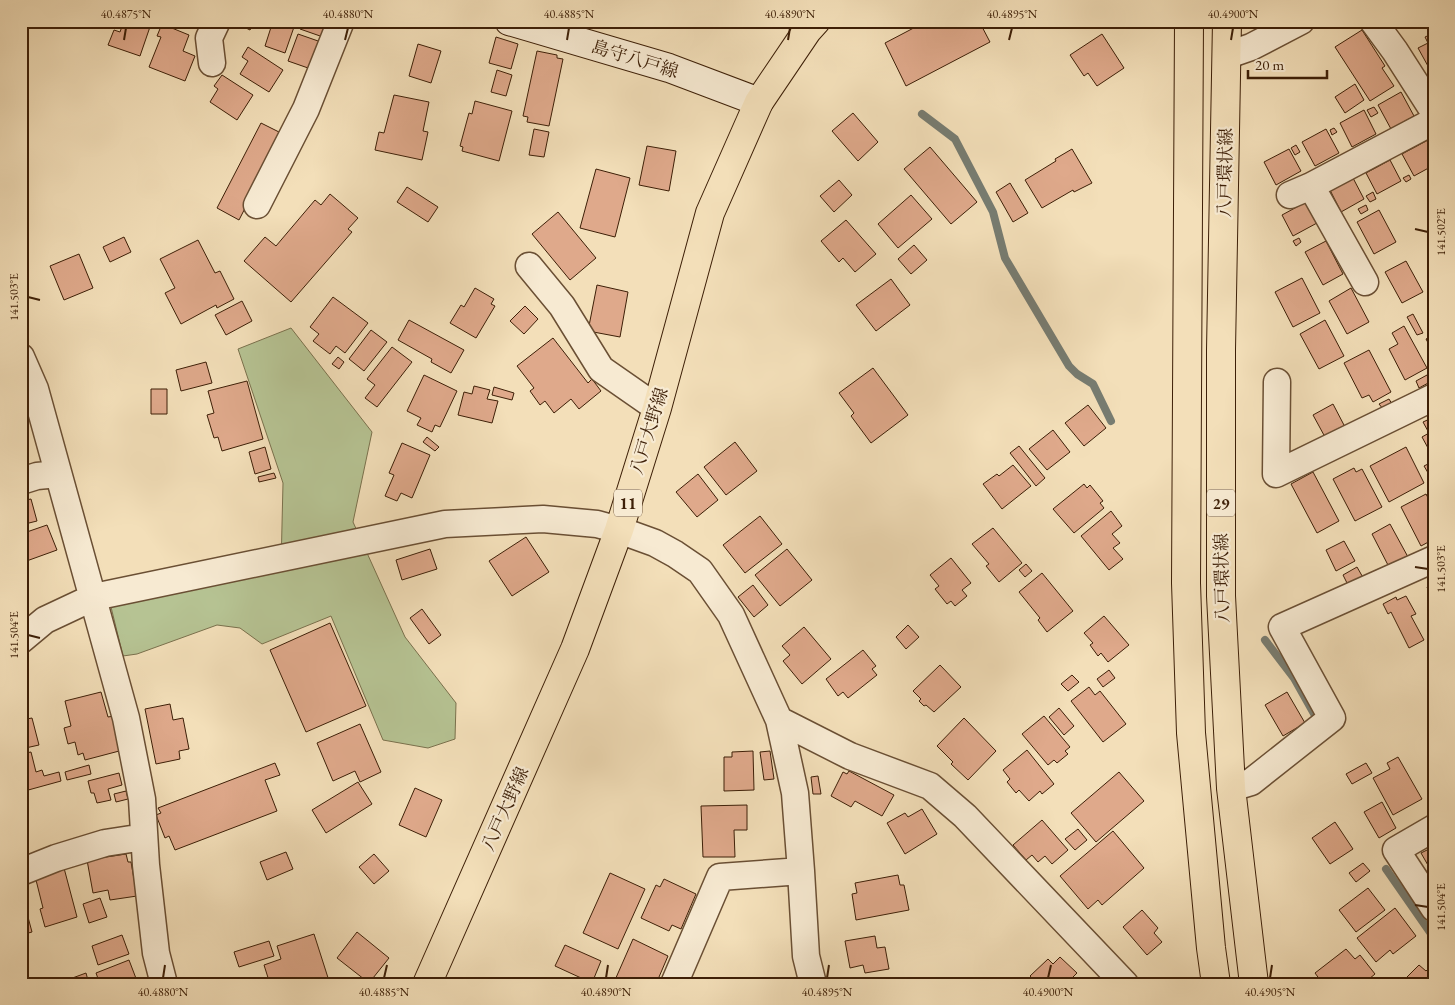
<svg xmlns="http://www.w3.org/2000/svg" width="1455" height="1005" viewBox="0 0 1455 1005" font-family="'EB Garamond','Noto Serif JP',serif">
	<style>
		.green { fill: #b6c393; stroke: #7a714d }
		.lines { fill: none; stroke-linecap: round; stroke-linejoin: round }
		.stream { stroke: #777c71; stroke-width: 8 }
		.building { fill: #dfa98b; stroke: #3d1f07 }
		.minor-casing { stroke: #6a4f34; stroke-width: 29 }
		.secondary-casing { stroke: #3d1f07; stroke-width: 30 }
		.primary-casing { stroke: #3d1f07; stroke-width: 30 }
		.minor { stroke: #f7ead2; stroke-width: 26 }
		.secondary { stroke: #f7ead2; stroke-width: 28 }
		.primary { stroke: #f3dfb9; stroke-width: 28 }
		.ticks { fill: none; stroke: #3d1f07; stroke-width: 2 }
		.labels { text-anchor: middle; stroke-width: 4.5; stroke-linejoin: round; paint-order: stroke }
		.shield { fill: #f7ead2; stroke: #755c44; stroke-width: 1 }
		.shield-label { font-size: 16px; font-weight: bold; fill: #3d1f07 }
		.street-label { font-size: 18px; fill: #3d1f07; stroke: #f7ead2 }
		.neatline { fill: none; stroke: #3d1f07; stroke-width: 2 }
		.ticks-label { font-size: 12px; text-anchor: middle; fill: #3d1f07 }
	</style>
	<rect width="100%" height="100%" fill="#f3dfb9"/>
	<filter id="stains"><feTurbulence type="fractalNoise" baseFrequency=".004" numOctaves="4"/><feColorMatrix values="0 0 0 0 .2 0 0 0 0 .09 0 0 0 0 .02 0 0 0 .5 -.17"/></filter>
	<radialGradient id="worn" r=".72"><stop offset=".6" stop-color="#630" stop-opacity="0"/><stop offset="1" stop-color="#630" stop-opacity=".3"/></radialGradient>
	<path class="green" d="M291 328 372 432 353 522 405 637 456 703 455 739 428 748 383 740 331 616 262 644 240 628 217 625 137 654 123 656 111 607 281 568 283 483 238 349Z"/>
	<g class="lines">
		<path class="stream" d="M922 114 955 139 993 212 1005 258 1069 366 1077 374 1093 384 1111 421
			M1265 640 1294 678 1317 719
			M1386 869 1434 938"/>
	</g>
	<path class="building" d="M124 21H152L140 56 108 45 114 30 120 32Z
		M237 21H255L250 30 236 23Z
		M273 21 294 27 285 53 265 46Z
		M302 21H329L323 37 300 29Z
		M927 21H979L990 42 906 86 885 43Z
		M162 24 189 35 183 51 195 56 185 81 149 67 161 37 157 36Z
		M1362 30 1385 66 1382 68 1394 86 1370 101 1335 47Z
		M1434 33V77L1418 48 1428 43 1425 37Z
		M298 34 321 42 311 69 288 61Z
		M1102 34 1124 68 1097 86 1088 73 1084 76 1070 55Z
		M496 37 518 44 511 69 489 63Z
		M418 44 441 51 431 83 409 76Z
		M248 47 283 70 269 92 240 74 248 61 242 57Z
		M537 51 557 55V58L563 59 549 126 527 122 528 117 523 116Z
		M497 70 512 75 506 96 491 92Z
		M222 75 253 95 237 120 210 102 218 89 214 86Z
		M1355 84 1364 100 1345 113 1335 97Z
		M1401 92 1414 116 1391 129 1378 105Z
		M394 95 429 102 423 131 428 132 422 160 375 150 379 132 384 133Z
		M475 101 512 111 499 161 462 151 463 147 460 146 469 113 472 114Z
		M1374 107 1378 113 1371 117 1367 110Z
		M1364 110 1376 134 1352 147 1340 123Z
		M853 113 878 142 858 161 832 131Z
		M261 123 283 134 239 220 217 208Z
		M1334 128 1337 132 1332 135 1330 130Z
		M534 129 549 132 544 157 529 155Z
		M1326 129 1339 153 1315 166 1302 142Z
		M1428 140 1434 152V165L1414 176 1402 154Z
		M1296 145 1300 152 1295 155 1291 148Z
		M647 146 676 151 669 191 639 185Z
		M930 147 977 202 951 224 904 169Z
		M1072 149 1092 183 1074 192 1073 190 1042 208 1025 180 1056 161 1055 159Z
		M1289 149 1301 171 1276 185 1264 162Z
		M1390 160 1401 181 1377 194 1366 173Z
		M596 169 630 178 615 237 580 228Z
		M1409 175 1411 179 1406 182 1403 178Z
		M1353 178 1364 199 1341 212 1330 190Z
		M839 180 852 195 834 212 820 196Z
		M1010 183 1028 213 1013 222 996 192Z
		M407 187 438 207 428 222 397 202Z
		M1373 192 1376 199 1370 202 1366 196Z
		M330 194 358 218 348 229 352 232 291 302 244 261 265 237 276 246 315 200 321 205Z
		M911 195 932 219 898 248 878 224Z
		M1306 202 1317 223 1293 236 1282 215Z
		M1366 205 1368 210 1361 214 1358 209Z
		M1379 210 1396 242 1374 254 1357 222Z
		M558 212 596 258 570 280 532 234Z
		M846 220 876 254 855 272 843 258 839 262 821 241Z
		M124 237 131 252 110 262 103 247Z
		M1299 238 1301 242 1296 246 1293 241Z
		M198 240 215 273 220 271 234 299 217 308 216 305 181 324 165 293 175 288 160 259Z
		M1326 241 1343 274 1323 285 1305 252Z
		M914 245 927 260 911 274 898 259Z
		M79 254 93 288 64 300 50 266Z
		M1406 261 1423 292 1402 303 1385 272Z
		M1302 278 1320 313 1293 327 1275 292Z
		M891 279 910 305 876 331 856 305Z
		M597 285 628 292 620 337 588 331Z
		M475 288 494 299 491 304 495 306 476 338 450 323 461 305 464 307Z
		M1351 288 1369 322 1347 334 1329 301Z
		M333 297 368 323 345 353 336 346 330 354 313 341 319 334 310 327Z
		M242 301 252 321 226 335 215 315Z
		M525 306 538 319 524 334 510 321Z
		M1413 314 1423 333 1417 335 1407 317Z
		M409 320 464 350 451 373 431 362 432 359 398 340Z
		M1325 320 1344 356 1319 369 1300 334Z
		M1404 326 1427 368 1405 380 1389 349 1398 344 1392 333Z
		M371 330 387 342 364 371 349 359Z
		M1434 335V354L1426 339Z
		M553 338 588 383 592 379 601 391 579 409 571 399 554 413 545 401 540 405 530 391 534 388 517 366Z
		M392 347 412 362 377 407 365 398 375 385 367 379Z
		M1369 350 1391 392 1373 402 1369 395 1362 398 1344 363Z
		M338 357 344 362 339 369 332 364Z
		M206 362 212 383 181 391 176 370Z
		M873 368 908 415 871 443 851 416 854 413 839 393Z
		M424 375 457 391 440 427 435 425 432 432 417 425 421 418 407 411Z
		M1427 375 1430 382 1419 388 1416 381Z
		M247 381 263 439 222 451 218 437 214 438 207 415 214 413 208 391Z
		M474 386 490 390 487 399 498 401 492 423 458 415 464 392 472 394Z
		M494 387 514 393 512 400 492 395Z
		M151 389H167V414H151Z
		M1389 399 1392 404 1383 409 1379 404Z
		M1333 404 1345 427 1325 437 1313 415Z
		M1088 405 1106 428 1084 446 1065 423Z
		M1434 417V459L1422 437 1429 433 1423 422Z
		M1053 430 1070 452 1047 470 1029 449Z
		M427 437 439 447 435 451 423 442Z
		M23 439 28 461 21 463V440Z
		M735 442 757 471 726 495 704 467Z
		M402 443 430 455 412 498 401 493 397 501 385 496 394 475 389 473Z
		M1019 446 1045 478 1036 486 1010 453Z
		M265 447 271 469 255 474 249 452Z
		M1406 447 1424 483 1389 502 1370 466Z
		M1434 461V483L1424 466Z
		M1013 465 1031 486 1002 509 983 484 997 474 999 476Z
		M1354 468 1356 472 1362 469 1382 507 1355 521 1333 479Z
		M1313 472 1339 521 1317 533 1291 484Z
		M274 473 276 478 259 482 258 477Z
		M698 474 718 500 697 517 676 492Z
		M1084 484 1087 488 1090 485 1103 501 1100 503 1104 508 1074 533 1053 509Z
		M1426 494 1434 509 1429 512 1434 520V539L1421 546 1401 507Z
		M31 499 37 521 21 525V501Z
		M1111 511 1122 526 1112 534 1120 543 1113 548 1123 559 1109 570 1081 536Z
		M760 516 782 544 745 573 723 545Z
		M1390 524 1408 557 1389 567 1372 534Z
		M47 525 57 550 21 563V534Z
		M993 528 1022 563 999 582 986 566 989 564 972 544Z
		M526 537 549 572 512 596 489 561Z
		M1344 541 1355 561 1336 571 1326 550Z
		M430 549 437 569 402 580 396 560Z
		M787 549 812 580 780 606 755 575Z
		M951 558 971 583 962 590 967 596 955 606 951 601 947 604 935 589 939 586 930 575Z
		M1026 564 1032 571 1025 577 1019 570Z
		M1357 567 1365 581 1350 589 1343 575Z
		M1042 573 1073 611 1047 632 1038 620 1040 618 1019 592Z
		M1434 584V604L1427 587Z
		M753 585 768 605 754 617 738 597Z
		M1406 596 1416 614 1411 616 1424 640 1409 648 1391 612 1388 614 1383 604 1396 597 1397 600Z
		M422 609 441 635 429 644 410 618Z
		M1104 616 1129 645 1108 662 1101 653 1098 656 1090 645 1093 643 1084 633Z
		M330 623 366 706 306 732 270 650Z
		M908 625 919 637 906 649 896 637Z
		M804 627 831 659 802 684 783 661 790 655 782 646Z
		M863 650 876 666 872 669 877 675 848 698 843 692 838 696 826 679Z
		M940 665 961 687 934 712 926 705 924 706 919 701 921 699 913 691Z
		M1109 670 1115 678 1103 687 1097 679Z
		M1072 675 1079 682 1068 691 1061 684Z
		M1089 687 1095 695 1100 691 1126 724 1103 742 1071 701Z
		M101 692 108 717 114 716 123 750 85 760 83 753 78 755 75 742 68 744 64 728 71 726 65 701Z
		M1287 692 1305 723 1283 736 1265 705Z
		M170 704 173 720 183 718 189 749 179 751 180 759 156 764 145 709Z
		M1059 708 1074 726 1064 735 1049 717Z
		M1044 716 1070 747 1065 751 1068 754 1057 763 1054 760 1048 765 1022 734Z
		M32 718 39 745 21 749V720Z
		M964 718 996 751 968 780 951 764 953 762 937 746Z
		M360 724 381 772 360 782 355 771 333 781 317 743Z
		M1027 750 1054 784 1042 794 1040 791 1029 801 1019 790 1016 793 1007 782 1010 779 1003 770Z
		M753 751 754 790 724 791V757H732V752Z
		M770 751 774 779 764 780 760 752Z
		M31 752 36 772 42 770 44 776 59 772 61 781 21 792V754Z
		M1398 757 1422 799 1393 815 1373 778 1390 769 1387 763Z
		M275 763 280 775 265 780 277 811 175 850 169 836 165 838 156 815 161 813 158 808Z
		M1366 763 1372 773 1352 784 1346 774Z
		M89 765 91 774 67 780 65 772Z
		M849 771 894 795 882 816 855 801 851 807 831 796 843 772 847 774Z
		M1119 772 1144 801 1096 842 1071 813Z
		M119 773 122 785 108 789 111 800 97 803 94 793H91L88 781Z
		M818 776 821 794H813L811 777Z
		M358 782 372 804 326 833 312 810Z
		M415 788 442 800 426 837 399 825Z
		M126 791 128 799 116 802 114 794Z
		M1434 791V802L1429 793Z
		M1382 802 1396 828 1379 838 1364 812Z
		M747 805V830H734L735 857H703L701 806Z
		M922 809 937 834 905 854 887 823 905 813 908 817Z
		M1042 820 1068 850 1052 864 1045 856 1038 862 1032 855 1026 860 1013 845Z
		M1335 822 1353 849 1330 864 1312 838Z
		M1078 829 1087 840 1075 850 1065 839Z
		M1113 831 1144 868 1102 905 1098 900 1088 909 1060 876Z
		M21 835 29 858 21 860Z
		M1431 848 1434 853V864L1429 867 1421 853Z
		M286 852 293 869 267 880 260 862Z
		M126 854 128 862H131L137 896 110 900 108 890 93 893 87 860Z
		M374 854 389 871 374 884 359 867Z
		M1363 863 1370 871 1356 882 1349 873Z
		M64 868 77 917 45 927 40 909 43 908 35 876Z
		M610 873 645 889 618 949 583 933Z
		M898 875 900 885H904L909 910 856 920 852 894 857 893 855 883Z
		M664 879 696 894 681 929 672 925 669 931 641 918 656 885 660 887Z
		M1368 888 1385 910 1356 932 1339 910Z
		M21 891 32 932 21 935Z
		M100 898 107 917 89 923 83 904Z
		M1395 908 1416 936 1393 954 1390 950 1376 962 1357 938Z
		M1142 910 1158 928 1154 933 1162 942 1147 955 1123 927Z
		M357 932 389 958 369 983 337 958Z
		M314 934 330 984H270L264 965 281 959 277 946Z
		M122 935 129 954 98 965 92 946Z
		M875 936 877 948 885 947 889 969 865 973 863 965 850 968 845 941Z
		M633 939 668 956 656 984H624L615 980Z
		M269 941 274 956 239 967 234 952Z
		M565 945 601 961 592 983 555 966Z
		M1346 949 1355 959 1360 955 1375 974 1363 984H1323L1315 973Z
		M1060 957 1077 973 1066 984H1035L1036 982 1030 976 1048 959 1053 964Z
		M129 960 137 981 131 984H100L96 973Z
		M1419 965 1426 971 1432 965 1434 967V984H1407L1404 980Z
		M86 973 89 984H68L67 980Z
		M211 978 213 984H189Z"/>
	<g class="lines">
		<g class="minor-casing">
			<path id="minor" d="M1373 21 1395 51 1434 112
				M1228 55 1251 47 1301 21
				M212 63 209 38 217 21
				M1311 186 1365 282
				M1290 195 1311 186 1434 121
				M257 205 306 109 341 21
				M529 266 562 306 601 369 657 408
				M21 357 35 389 126 718 142 799 146 865 156 953 164 984
				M1277 382 1276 474 1434 397
				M21 481 37 476 58 474
				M21 640 45 620 94 597 445 524 543 519 597 524 619 530 655 543 675 554 700 571 731 615 779 720 795 793 801 871 806 956 813 984
				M779 720 850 756 930 786 965 816 1125 984
				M1231 788 1251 782 1332 718 1282 627 1434 559
				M1434 828 1396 850 1434 908
				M21 872 56 858 105 843 144 837
				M674 984 720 877 801 871"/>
		</g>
		<g class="secondary-casing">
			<path id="secondary" d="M509 21 669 68 759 102"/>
		</g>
		<g class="primary-casing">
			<path id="primary" d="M1189 21 1186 583 1191 733 1211 948 1216 984
				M1227 21 1221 350V596L1231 788 1254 984
				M427 984 575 649 619 530 657 408 710 213 759 102 807 31 816 21"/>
		</g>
		<use href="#minor" class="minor"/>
		<use href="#secondary" class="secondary"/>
		<use href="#primary" class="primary"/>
	</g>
	<path class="ticks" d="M124 40 126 28M345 40 348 28M567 40 569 28M788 40 790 28M1009 40 1012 28M1231 40 1233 28M1415 229 1428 232M28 297 40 300M1415 567 1428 569M28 635 40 638M1415 905 1428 907M163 978 165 965M384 978 387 965M606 978 608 965M827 978 829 965M1048 978 1051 965M1270 978 1272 965"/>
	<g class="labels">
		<g class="shield">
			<rect x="614" y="489.5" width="28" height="27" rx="4"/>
			<rect x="1207" y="489.5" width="28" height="27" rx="4"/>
		</g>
		<g class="shield-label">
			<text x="628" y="509">11</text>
			<text x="1221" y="509">29</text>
		</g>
		<g class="street-label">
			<text transform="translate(635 59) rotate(17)" y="6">島守八戸線</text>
			<text transform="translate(1225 173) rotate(-89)" y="6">八戸環状線</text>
			<text transform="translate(649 431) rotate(-73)" y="6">八戸大野線</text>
			<text transform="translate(1222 578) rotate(-91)" y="6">八戸環状線</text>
			<text transform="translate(505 809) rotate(-66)" y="6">八戸大野線</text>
		</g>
	</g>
	<rect width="1455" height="1005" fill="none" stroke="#f3dfb9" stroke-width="55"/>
	<path d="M1248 70v8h79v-8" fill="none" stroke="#3d1f07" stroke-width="2.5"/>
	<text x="1255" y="70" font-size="15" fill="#3d1f07" stroke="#f7ead2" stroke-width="4" paint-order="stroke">20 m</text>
	<rect x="28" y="28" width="1400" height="950" class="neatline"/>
	<g class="ticks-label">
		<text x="126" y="18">40.4875°N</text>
		<text x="348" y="18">40.4880°N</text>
		<text x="569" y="18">40.4885°N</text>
		<text x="790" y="18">40.4890°N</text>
		<text x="1012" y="18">40.4895°N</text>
		<text x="1233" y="18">40.4900°N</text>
		<text transform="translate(1441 232) rotate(-90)" y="4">141.502°E</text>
		<text transform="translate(14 297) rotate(-90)" y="4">141.503°E</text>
		<text transform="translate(1441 569) rotate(-90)" y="4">141.503°E</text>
		<text transform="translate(14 635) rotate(-90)" y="4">141.504°E</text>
		<text transform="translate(1441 907) rotate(-90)" y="4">141.504°E</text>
		<text x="163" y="996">40.4880°N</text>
		<text x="384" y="996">40.4885°N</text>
		<text x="606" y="996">40.4890°N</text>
		<text x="827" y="996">40.4895°N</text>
		<text x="1048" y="996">40.4900°N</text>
		<text x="1270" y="996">40.4905°N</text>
	</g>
	<rect width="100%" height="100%" filter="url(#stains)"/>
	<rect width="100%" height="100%" fill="url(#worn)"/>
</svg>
